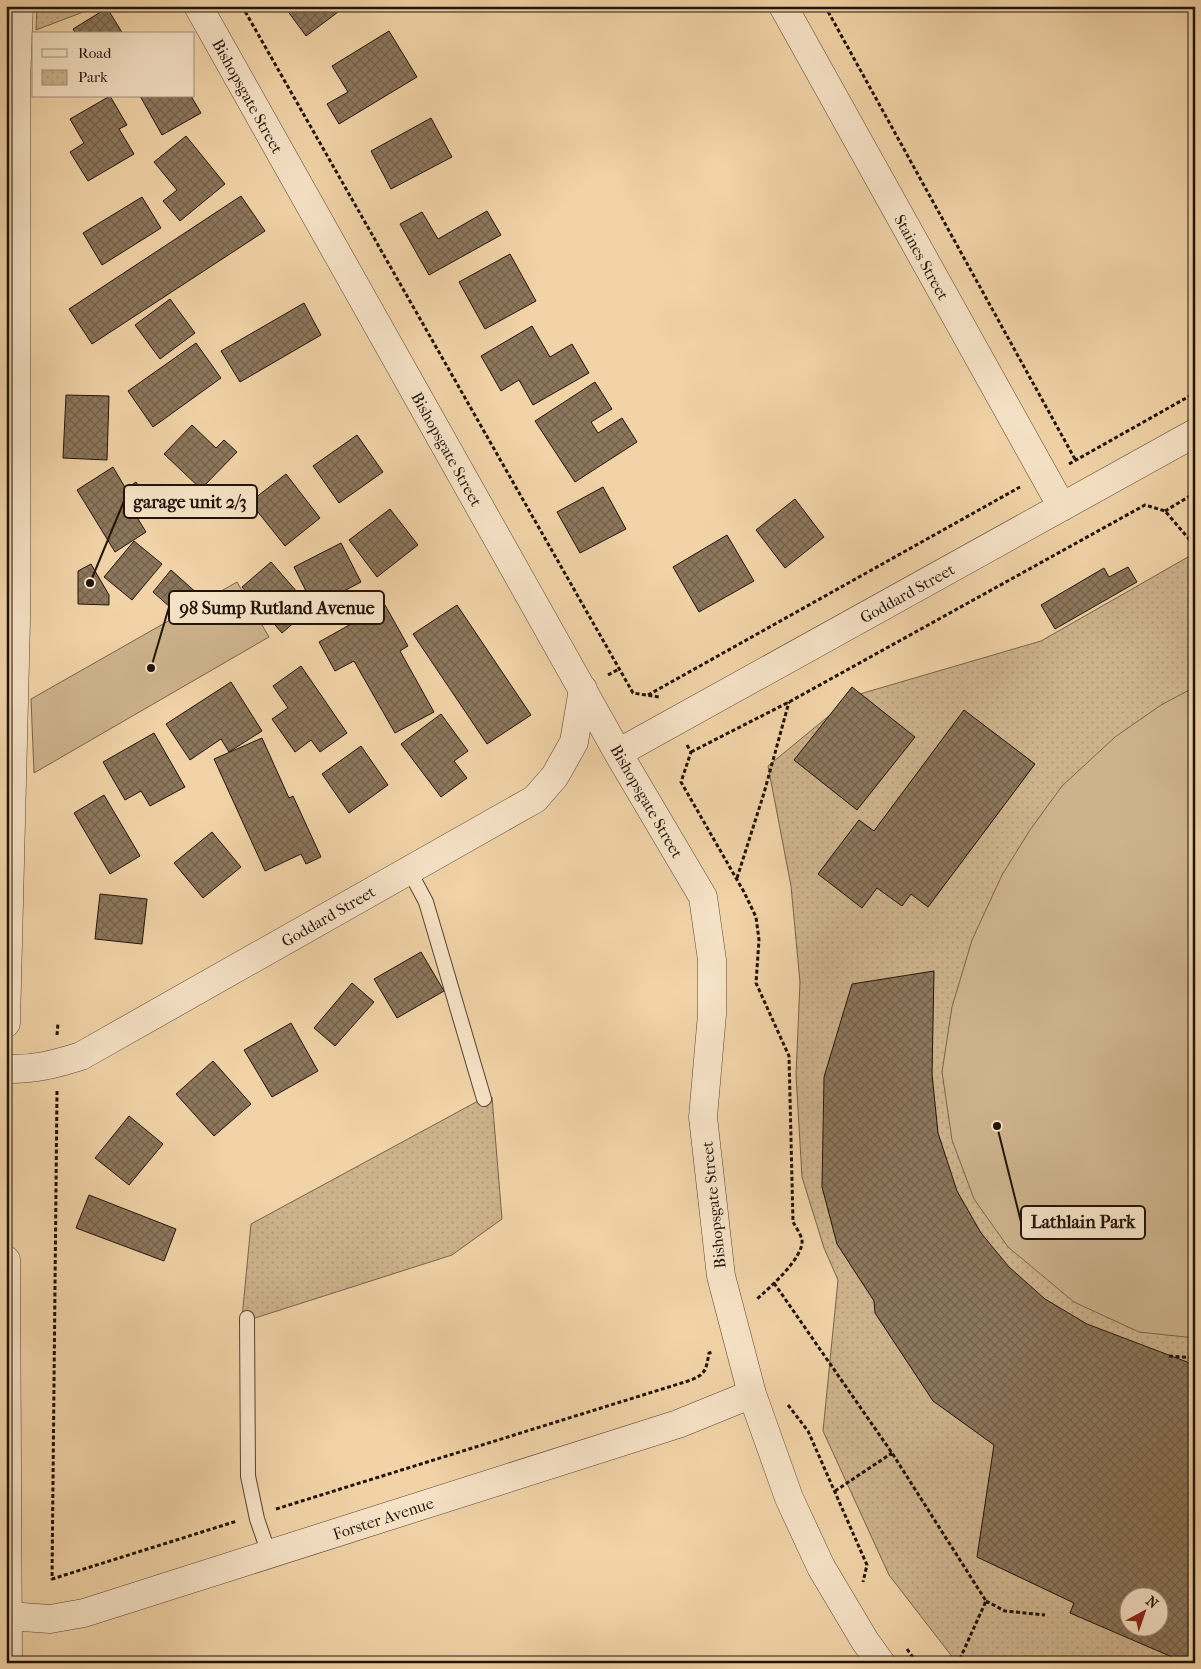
<svg xmlns="http://www.w3.org/2000/svg" width="1201" height="1669" viewBox="0 0 1201 1669" font-family="'IM FELL French Canon',serif">
	<style>
		.park { fill: url(#park-dots); stroke: #76644b; fill-rule: evenodd }
		.garden { fill: #cdb38c; stroke: #76644b }
		.building { fill: url(#building-cross-hatch); stroke: #20140a; fill-rule: evenodd }
		.lines { fill: none; stroke-linecap: round; stroke-linejoin: round }
		.lane-casing { stroke: #544431; stroke-width: 16 }
		.street-casing { stroke: #544431; stroke-width: 29 }
		.path { stroke: #20140a; stroke-width: 3; stroke-dasharray: 4 2.5; stroke-linecap: butt }
		.lane { stroke: #f6e2c6; stroke-width: 14 }
		.street { stroke: #f6e2c6; stroke-width: 28 }
		.labels { text-anchor: middle; stroke-width: 5; stroke-linejoin: round; paint-order: stroke }
		.street-label { font-size: 16px; fill: #20140a; stroke: #f6e2c6 }
		.leader { fill: none; stroke: #20140a; stroke-width: 2 }
		.callout-dot { fill: #20140a; stroke: #f6e2c6; stroke-width: 2 }
		.callout { fill: #f6e2c6; stroke: #20140a; stroke-width: 2 }
		.callout-label { font-size: 18px; text-anchor: middle; font-weight: bold; fill: #20140a }
	</style>
	<defs>
		<pattern id="park-dots" width="8" height="8" patternUnits="userSpaceOnUse" patternTransform="scale(1.25)"><rect width="8" height="8" fill="#cdb38c"/><path d="M2 2h.1M6 6h.1" fill="none" stroke="#b09977" stroke-width="1.8" stroke-linecap="round"/></pattern>
		<pattern id="building-cross-hatch" width="8" height="8" patternUnits="userSpaceOnUse" patternTransform="scale(1.25)"><rect width="8" height="8" fill="#8d775c"/><path d="M0 0l8 8M0 8l8-8" fill="none" stroke="#73604a"/></pattern>
	</defs>
	<rect width="100%" height="100%" fill="#f1d3a7"/>
	<filter id="stains"><feTurbulence type="fractalNoise" baseFrequency=".004" numOctaves="4"/><feColorMatrix values="0 0 0 0 .2 0 0 0 0 .09 0 0 0 0 .02 0 0 0 .5 -.17"/></filter>
	<radialGradient id="worn" r=".72"><stop offset=".6" stop-color="#630" stop-opacity="0"/><stop offset="1" stop-color="#630" stop-opacity=".3"/></radialGradient>
	<path class="park" d="M37 6H99L36 30Z
		M1195 553V1663H957L889 1575 823 1431 838 1280 824 1248 802 1177 796 1075 800 982 791 886 768 766 853 696 1041 641ZM1128 1596H1158V1626H1128Z
		M492 1097 502 1219 452 1255 252 1319 242 1318 251 1224 478 1101Z"/>
	<path class="garden" d="M237 582 269 637 34 773 31 699Z
		M1195 687V1338L1139 1332 1074 1302 1008 1247 974 1199 952 1140 942 1072 952 1007 972 940 1002 875 1030 830 1062 786 1115 737 1161 705Z"/>
	<path class="building" d="M284 6H346L306 36Z
		M107 8 123 34H76L73 29Z
		M389 31 417 77 339 124 327 104 348 92 332 66Z
		M110 96 127 125 119 129 134 154 88 181 70 152 84 143 70 119Z
		M140 96H191L201 113 162 135Z
		M431 118 452 157 391 189 371 151Z
		M186 136 225 184 180 221 163 201 177 190 154 162Z
		M241 196 265 231 92 344 69 309Z
		M142 197 161 228 102 265 83 233Z
		M487 211 501 235 429 275 400 224 422 212 438 239Z
		M510 254 536 301 485 329 459 282Z
		M170 299 195 333 160 359 135 325Z
		M304 303 321 335 240 382 221 351Z
		M532 326 550 357 572 344 589 373 533 405 519 380 501 391 481 356Z
		M196 343 221 378 153 427 128 391Z
		M595 382 612 409 591 422 598 433 622 418 637 442 575 482 535 421Z
		M66 395 109 396 107 460 63 458Z
		M192 425 216 448 224 440 237 452 201 489 164 454Z
		M357 435 383 472 339 503 313 466Z
		M113 467 126 489 136 482 154 509 138 519 146 532 115 552 77 490Z
		M286 474 320 518 285 546 250 502Z
		M603 487 626 529 580 553 557 512Z
		M795 499 824 537 785 568 756 530Z
		M390 509 418 545 377 577 349 540Z
		M727 535 754 581 699 612 673 567Z
		M134 541 162 564 132 600 104 577Z
		M341 543 361 582 314 607 294 567Z
		M271 562 311 608 282 633 242 587Z
		M91 564 109 595V605L78 604V571Z
		M1128 567 1137 582 1055 629 1041 605 1104 568 1109 577Z
		M171 570 199 595 180 616 153 592Z
		M385 605 408 646 400 651 434 712 395 733 354 661 335 671 319 642Z
		M457 605 531 715 487 744 413 634Z
		M301 666 347 733 320 752 311 740 295 752 272 719 288 708 273 686Z
		M231 682 262 731 229 752 221 739 190 760 166 724Z
		M852 687 915 737 857 810 794 760Z
		M964 710 1035 764 928 907 911 894 902 906 877 888 862 908 818 874 859 820 874 831Z
		M441 714 468 751 454 761 467 778 441 797 401 744Z
		M154 733 185 787 150 806 141 791 125 800 103 762Z
		M262 738 289 798 293 796 321 857 306 864 301 854 265 871 214 759Z
		M361 746 388 785 349 813 322 774Z
		M104 795 140 856 110 874 74 813Z
		M212 832 241 867 203 898 174 863Z
		M100 894 147 899 142 944 95 939Z
		M421 952 444 991 397 1018 374 979Z
		M934 971 932 1074 938 1133 957 1191 981 1233 1009 1267 1045 1299 1087 1324 1195 1365V1663H1186L1070 1613 1074 1603 977 1557 994 1445 933 1401 875 1313 874 1301 837 1244 822 1187 824 1077 852 984ZM1128 1596H1158V1626H1128Z
		M352 983 374 1002 335 1046 314 1028Z
		M291 1023 318 1071 272 1097 244 1050Z
		M213 1061 251 1104 214 1136 176 1094Z
		M129 1116 163 1144 129 1185 95 1158Z
		M89 1195 176 1229 164 1261 76 1228Z"/>
	<g class="lines">
		<g class="lane-casing">
			<path id="lane" d="M409 870 426 902 484 1099
				M247 1318 248 1476 257 1519 269 1554"/>
		</g>
		<g class="street-casing">
			<path id="street" d="M198 6 618 753 703 897 712 960V1014L703 1117 721 1276 752 1394 789 1498 821 1567 865 1641 881 1663
				M783 6 1062 507
				M618 753 1195 433
				M6 1023 16 620V83L19 6
				M6 1069C33 1070 56 1064 81 1056L535 799 555 776 574 742 583 689
				M6 1260 8 1663
				M8 1616 50 1619 84 1613 678 1424 752 1394"/>
		</g>
		<path class="path" d="M242 6 633 693 659 697 660 698
			M825 6 1076 461
			M1069 464 1195 393
			M1165 511 1195 493
			M608 675 619 669
			M648 695 1020 487
			M687 745 691 752 681 782 744 892 756 917 759 940 756 983 789 1056 793 1222C796 1227 801 1235 802 1240 804 1258 768 1289 756 1300
			M691 752 789 702 1145 505 1165 511 1195 546
			M737 878 764 793 789 702
			M57 1035 58 1023
			M57 1091 52 1579 237 1521
			M774 1283 892 1453 986 1601 958 1663
			M1169 1356 1195 1358
			M788 1405 808 1431 867 1565 863 1582
			M835 1491 892 1453
			M276 1509 688 1381C705 1375 706 1371 709 1353L713 1352
			M986 1601 1005 1611 1045 1615
			M907 1649 917 1663"/>
		<use href="#lane" class="lane"/>
		<use href="#street" class="street"/>
	</g>
	<g class="labels">
		<g class="street-label">
			<text transform="translate(248 96) rotate(61)" y="6">Bishopsgate Street</text>
			<text transform="translate(922 257) rotate(61)" y="6">Staines Street</text>
			<text transform="translate(447 449) rotate(61)" y="6">Bishopsgate Street</text>
			<text transform="translate(907 593) rotate(-29)" y="6">Goddard Street</text>
			<text transform="translate(647 801) rotate(60)" y="6">Bishopsgate Street</text>
			<text transform="translate(328 916) rotate(-30)" y="6">Goddard Street</text>
			<text transform="translate(713 1205) rotate(-96)" y="6">Bishopsgate Street</text>
			<text transform="translate(383 1518) rotate(-18)" y="6">Forster Avenue</text>
		</g>
	</g>
	<path class="leader" d="M90 583L124 501M151 668L169 607M997 1126L1021 1222"/>
	<g class="callout-dot">
		<circle cx="90" cy="583" r="5"/>
		<circle cx="151" cy="668" r="5"/>
		<circle cx="997" cy="1126" r="5"/>
	</g>
	<g class="callout">
		<rect x="124" y="485" width="133" height="33" rx="5"/>
		<rect x="169" y="591" width="215" height="33" rx="5"/>
		<rect x="1021" y="1206" width="124" height="33" rx="5"/>
	</g>
	<g class="callout-label">
		<text x="190" y="508">garage unit 2/3</text>
		<text x="277" y="614">98 Sump Rutland Avenue</text>
		<text x="1083" y="1228">Lathlain Park</text>
	</g>
	<rect width="1201" height="1669" fill="none" stroke="#f1d3a7" stroke-width="25"/>
	<rect x="8" y="8" width="1186" height="1654" fill="none" stroke="#20140a" stroke-width="2.5"/>
	<rect x="12" y="12" width="1176" height="1644" fill="none" stroke="#20140a"/>
	<rect x="32" y="32" width="162" height="65" fill="#f6e2c6" stroke="#a0907b"/>
	<rect x="42" y="49" width="25" height="8" fill="#f6e2c6" stroke="#a0907b"/>
	<text x="78" y="58" font-size="15" fill="#20140a">Road</text>
	<rect x="42" y="70" width="25" height="15" fill="url(#park-dots)" stroke="#a0907b"/>
	<text x="78" y="82" font-size="15" fill="#20140a">Park</text>
	<g transform="translate(1144 1612) rotate(40)"><circle r="24" fill="#f6e2c6" stroke="#a0907b"/>
	<path d="M0-4L9 19L0 12L-9 19Z" fill="#8f2418"/>
	<text y="-8" font-size="14" font-weight="bold" text-anchor="middle" fill="#20140a">N</text>
	</g>
	<rect width="100%" height="100%" filter="url(#stains)"/>
	<rect width="100%" height="100%" fill="url(#worn)"/>
</svg>
